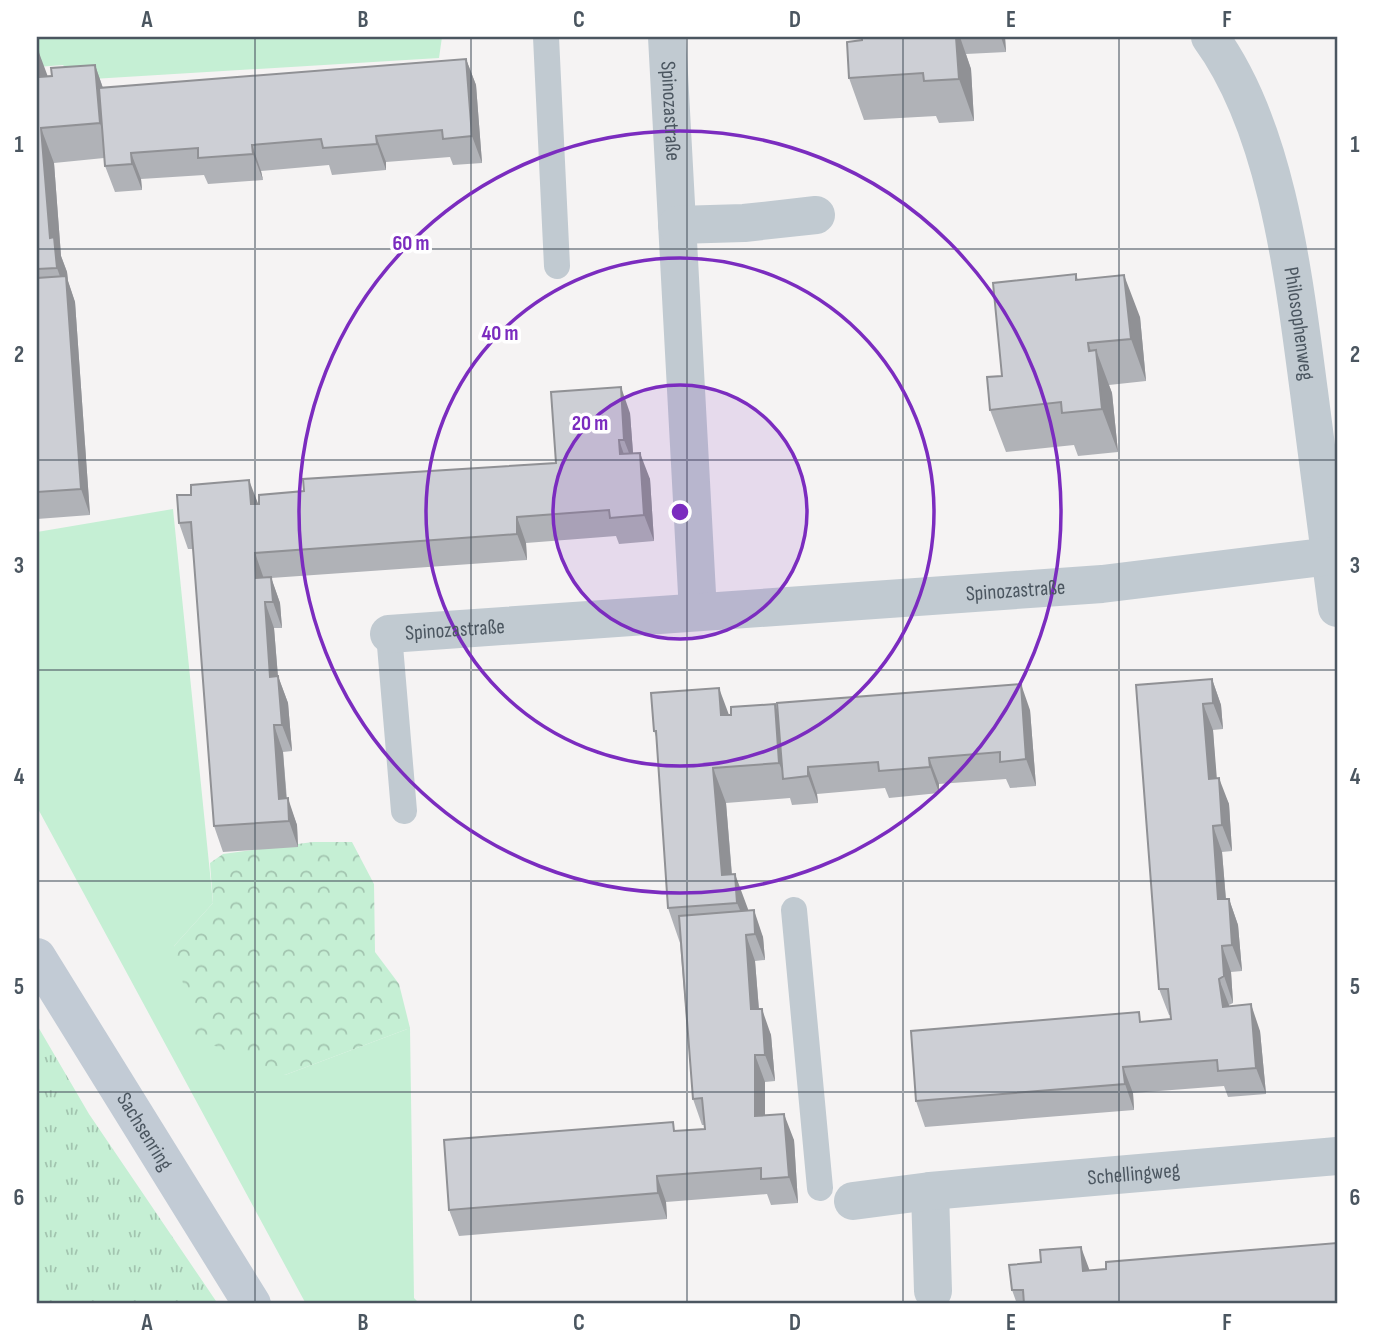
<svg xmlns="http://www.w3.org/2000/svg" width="1374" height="1341" viewBox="0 0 1374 1341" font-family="'Sofia Sans Condensed',sans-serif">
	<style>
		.green { fill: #c5efd4 }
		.forest { fill: url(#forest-crowns) }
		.park { fill: url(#park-tufts) }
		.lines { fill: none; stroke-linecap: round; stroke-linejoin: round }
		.lane { stroke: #c1cad1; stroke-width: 26 }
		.street { stroke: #c1cad1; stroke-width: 38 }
		.secondary { stroke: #c2cbd5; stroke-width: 38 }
		.wall { fill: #b0b2b7 }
		.shaded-wall { fill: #909195 }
		.building { fill: #cdcfd5; stroke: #909195; stroke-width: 2 }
		.grid { fill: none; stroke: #4b5660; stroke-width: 2; stroke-opacity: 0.55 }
		.ring { fill: none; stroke: #7b2cbf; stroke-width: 3.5 }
		.labels { text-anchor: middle; stroke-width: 7; stroke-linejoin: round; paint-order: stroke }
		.street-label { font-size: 21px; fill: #4b5660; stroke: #fff }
		.centre { fill: #7b2cbf; stroke: #fff; stroke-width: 3.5 }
		.ring-label { font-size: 21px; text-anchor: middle; font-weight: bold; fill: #7b2cbf; stroke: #fff; stroke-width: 7; stroke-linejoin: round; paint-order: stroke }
		.neatline { fill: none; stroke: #4b5660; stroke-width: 2.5 }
		.grid-label { font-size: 23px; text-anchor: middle; font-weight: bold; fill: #4b5660 }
	</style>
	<defs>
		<pattern id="forest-crowns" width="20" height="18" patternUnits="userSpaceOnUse" patternTransform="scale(1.75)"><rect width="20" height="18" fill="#c5efd4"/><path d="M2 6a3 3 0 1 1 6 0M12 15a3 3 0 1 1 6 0" fill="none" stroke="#a2c4af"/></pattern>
		<pattern id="park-tufts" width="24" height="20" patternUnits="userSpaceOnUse" patternTransform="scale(1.75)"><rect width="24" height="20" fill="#c5efd4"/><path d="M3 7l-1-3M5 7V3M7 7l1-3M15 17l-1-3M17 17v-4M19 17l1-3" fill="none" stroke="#a2c4af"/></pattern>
	</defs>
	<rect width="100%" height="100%" fill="#f5f3f3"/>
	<path class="green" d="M37 37H442L439 58 76 80 63 65 37 67Z
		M173 509 213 903 174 946 285 1075 410 1028 414 1298 420 1304H306L37 807V532Z"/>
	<path class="forest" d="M313 842H352L374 884 375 952 399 984 410 1028 285 1075 196 1038 174 946 213 903 210 863 223 854Z"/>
	<path class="park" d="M37 1025 89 1114 218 1304H37Z"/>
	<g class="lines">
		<path class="lane" d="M546 37 557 266
			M389 634 404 811
			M794 910 820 1188"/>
		<g class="street">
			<path id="s1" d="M667 37 698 612"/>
			<path id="s2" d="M1210 37C1278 130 1294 280 1309 392 1318 464 1328 536 1337 608"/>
			<path d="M677 225 744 223 816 215"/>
			<path id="s3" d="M389 634 1102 584 1331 556"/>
			<path d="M930 1191 933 1291"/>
			<path id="s4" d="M853 1201 930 1191 1337 1156"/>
		</g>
		<path class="secondary" id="s5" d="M37 957 252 1304"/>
	</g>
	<path class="wall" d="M862 37H1005L1006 52 966 54 971 69 974 121 939 123 936 116 864 120 849 78 862 40Z
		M37 50 47 76 95 65 103 88 466 59 476 85 482 163 453 165 450 157 386 162V170L332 175 329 165 261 171 263 180 208 184 204 175 141 179 142 190 115 192 105 166 104 158 54 163 61 256 67 272 68 281 75 302 90 515 37 519Z
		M1076 274 1078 280 1140 317 1146 381 1109 385 1112 393 1118 452 1078 456 1074 445 1006 452 990 410 1002 376Z
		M630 413 633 453 650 479 654 541 619 544 616 536 526 543 527 560 271 578 280 603 282 628H274L278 676 288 703 292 751 283 752 287 799 297 825 298 847 223 852 214 826 193 549H188L179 523 304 491 556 463Z
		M1212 679 1221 705 1223 729 1213 730 1216 778 1229 804 1232 851 1222 852 1226 899H1229L1238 925 1242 971 1231 972 1233 1003 1229 1005V1006L1260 1031 1266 1094 1228 1097 1224 1086 1133 1093 1134 1110 925 1127 916 1101 1143 1022 1171 1019 1170 1015H1169L1159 989 1136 685Z
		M1030 710 1036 786 1010 788 1006 779 939 784V793L889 798 885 788 817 794 818 803 792 805 790 798 726 803 732 874 748 911 763 937 765 960 755 961 759 1009 771 1035 775 1081 765 1082V1115L794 1140 798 1203 771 1205 767 1194 666 1202 667 1219 459 1236 449 1210 676 1131 705 1129 704 1125H702L693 1099 680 943 668 908 657 739 654 731 729 715 778 713Z
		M1041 1262 1090 1271 1337 1304H1017L1012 1290Z"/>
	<path class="shaded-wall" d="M956 37H960L971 69 974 121 959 79Z
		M1001 37H1005L1006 52Z
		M38 50 51 85 40 77Z
		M466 59 476 85 482 163 472 136Z
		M95 65 107 100 112 158 100 123Z
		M41 128 54 163 61 256 67 272 68 281 75 302 90 515 81 489 67 296 57 268 50 238Z
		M376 136 386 162V170L377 144Z
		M252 145 261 171 263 180 253 154Z
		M131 153 141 179 142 190 132 164Z
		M1124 275 1140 317 1146 381 1131 339Z
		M1088 343 1099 372 1096 350 1112 393 1118 452 1102 409Z
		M621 387 630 413 634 466 624 440Z
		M619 440 628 466 620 454Z
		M640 453 650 479 654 541 644 515Z
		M249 480 259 506 251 504Z
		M517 517 526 543 527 560 517 534Z
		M255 553 264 579 266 604 256 578Z
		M271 577 280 603 282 628 273 602Z
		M265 602 274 628 280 703 270 677Z
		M278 676 288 703 292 751 282 725Z
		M1212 679 1221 705 1223 729 1213 703Z
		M1021 684 1030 710 1036 786 1026 759Z
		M719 688 732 723 721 715Z
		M775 704 787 738 785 778 779 763Z
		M1203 704 1213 730 1219 805 1209 779Z
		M274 725 283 752 288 821 279 799Z
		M929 758 939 784V793L930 767Z
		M808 767 817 794 818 803 808 776Z
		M713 768 726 803 734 903 722 875Z
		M1219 778 1229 804 1232 851 1222 825Z
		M288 798 297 825 298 847 289 821Z
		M1213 826 1222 852 1228 926 1218 899Z
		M735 874 748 909 750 934 737 903Z
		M1229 899 1238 925 1242 971 1232 945Z
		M754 910 763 937 765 960 755 934Z
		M746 935 755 961 761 1036 751 1009Z
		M1222 946 1231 972 1233 1003 1224 976Z
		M1219 979 1229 1005 1232 1033 1223 1007Z
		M1251 1004 1260 1031 1266 1094 1256 1068Z
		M762 1009 771 1035 775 1081 765 1055Z
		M755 1055 765 1082V1142L755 1116Z
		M1123 1067 1133 1093 1134 1110 1125 1084Z
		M784 1114 794 1140 798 1203 789 1177Z
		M657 1176 666 1202 667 1219 658 1193Z
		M1081 1247 1091 1274 1083 1271Z"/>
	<path class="building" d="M862 37H956L959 79 924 81 923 73 849 78 847 42 862 40Z
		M37 50H38L40 77 52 76 51 68 95 65 100 123 41 128 50 238 54 237 57 268 37 269Z
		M466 59 472 136 443 139 442 130 376 136 377 144 323 148 321 139 252 145 253 154 198 158V148L131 153 132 164 105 166 99 88Z
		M1076 274V280L1124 275 1131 339 1088 343 1089 351 1096 350 1102 409 1062 413 1061 402 990 410 987 377 1002 376 993 283Z
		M66 276 81 489 37 492V278Z
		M621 387 624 440H619L620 454 640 453 644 515 610 518 609 510 517 517V534L255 553 256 578 271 577 273 602H265L270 677 278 676 282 725H274L279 799 288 798 289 821 214 826 191 522 179 523 177 495H191V485L249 480 251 504H259V495L304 491 303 479 556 463 551 392Z
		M1212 679 1213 703 1203 704 1209 779 1219 778 1222 825 1213 826 1218 899H1229L1232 945 1222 946 1224 976 1219 979 1223 1007 1251 1004 1256 1068 1218 1071 1217 1060 1123 1067 1125 1084 916 1101 911 1031 1139 1012 1140 1022 1171 1019 1168 989H1159L1136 685Z
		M1021 684 1026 759 1000 762V752L929 758 930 767 879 771 878 762 808 767V776L783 779 777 703Z
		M719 688 721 715H731V707L775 704 779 763 713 768 722 875 735 874 737 903 668 908 656 731H654L651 693Z
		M754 910 755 934 746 935 751 1009H762L765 1055H755V1116L784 1114 789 1177 761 1179V1168L657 1176 658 1193 449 1210 444 1140 673 1122 674 1131 705 1129 702 1098 693 1099 679 916Z
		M1337 1243V1304H1024L1023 1290H1012L1009 1265 1041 1262 1040 1250 1081 1247 1083 1271 1106 1269V1262Z"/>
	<path class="grid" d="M255 37V1304M471 37V1304M687 37V1304M903 37V1304M1119 37V1304M37 249H1337M37 460H1337M37 670H1337M37 881H1337M37 1092H1337"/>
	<circle cx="680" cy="512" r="127" fill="#7b2cbf" fill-opacity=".12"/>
	<g class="ring">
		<circle cx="680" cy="512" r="127"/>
		<circle cx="680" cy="512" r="254"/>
		<circle cx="680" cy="512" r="381"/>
	</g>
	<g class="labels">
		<g class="street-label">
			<text dy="7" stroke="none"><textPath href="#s1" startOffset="74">Spinozastraße</textPath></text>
			<text dy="7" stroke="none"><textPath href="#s2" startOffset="303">Philosophenweg</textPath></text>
			<text dy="7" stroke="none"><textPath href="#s3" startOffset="628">Spinozastraße</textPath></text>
			<text dy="7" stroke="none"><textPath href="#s3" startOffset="66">Spinozastraße</textPath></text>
			<text dy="7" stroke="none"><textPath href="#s5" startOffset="205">Sachsenring</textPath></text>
			<text dy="7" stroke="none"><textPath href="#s4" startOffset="282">Schellingweg</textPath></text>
		</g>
	</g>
	<circle cx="680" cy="512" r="10" class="centre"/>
	<g class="ring-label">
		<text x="411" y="250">60 m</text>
		<text x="500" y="340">40 m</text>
		<text x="590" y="430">20 m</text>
	</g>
	<rect width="1374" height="1341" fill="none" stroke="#ffffff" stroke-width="77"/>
	<rect x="38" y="38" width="1298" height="1264" class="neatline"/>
	<g class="grid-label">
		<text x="147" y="27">A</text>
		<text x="363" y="27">B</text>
		<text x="579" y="27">C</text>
		<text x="795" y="27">D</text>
		<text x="1011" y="27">E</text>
		<text x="1227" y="27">F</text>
		<text x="19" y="152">1</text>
		<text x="1355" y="152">1</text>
		<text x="19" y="362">2</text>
		<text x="1355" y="362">2</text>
		<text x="19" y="573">3</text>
		<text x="1355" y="573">3</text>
		<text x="19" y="784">4</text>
		<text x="1355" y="784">4</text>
		<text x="19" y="994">5</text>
		<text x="1355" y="994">5</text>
		<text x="19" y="1205">6</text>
		<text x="1355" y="1205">6</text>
		<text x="147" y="1330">A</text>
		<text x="363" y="1330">B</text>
		<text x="579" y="1330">C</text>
		<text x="795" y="1330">D</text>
		<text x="1011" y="1330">E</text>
		<text x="1227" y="1330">F</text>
	</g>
</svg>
